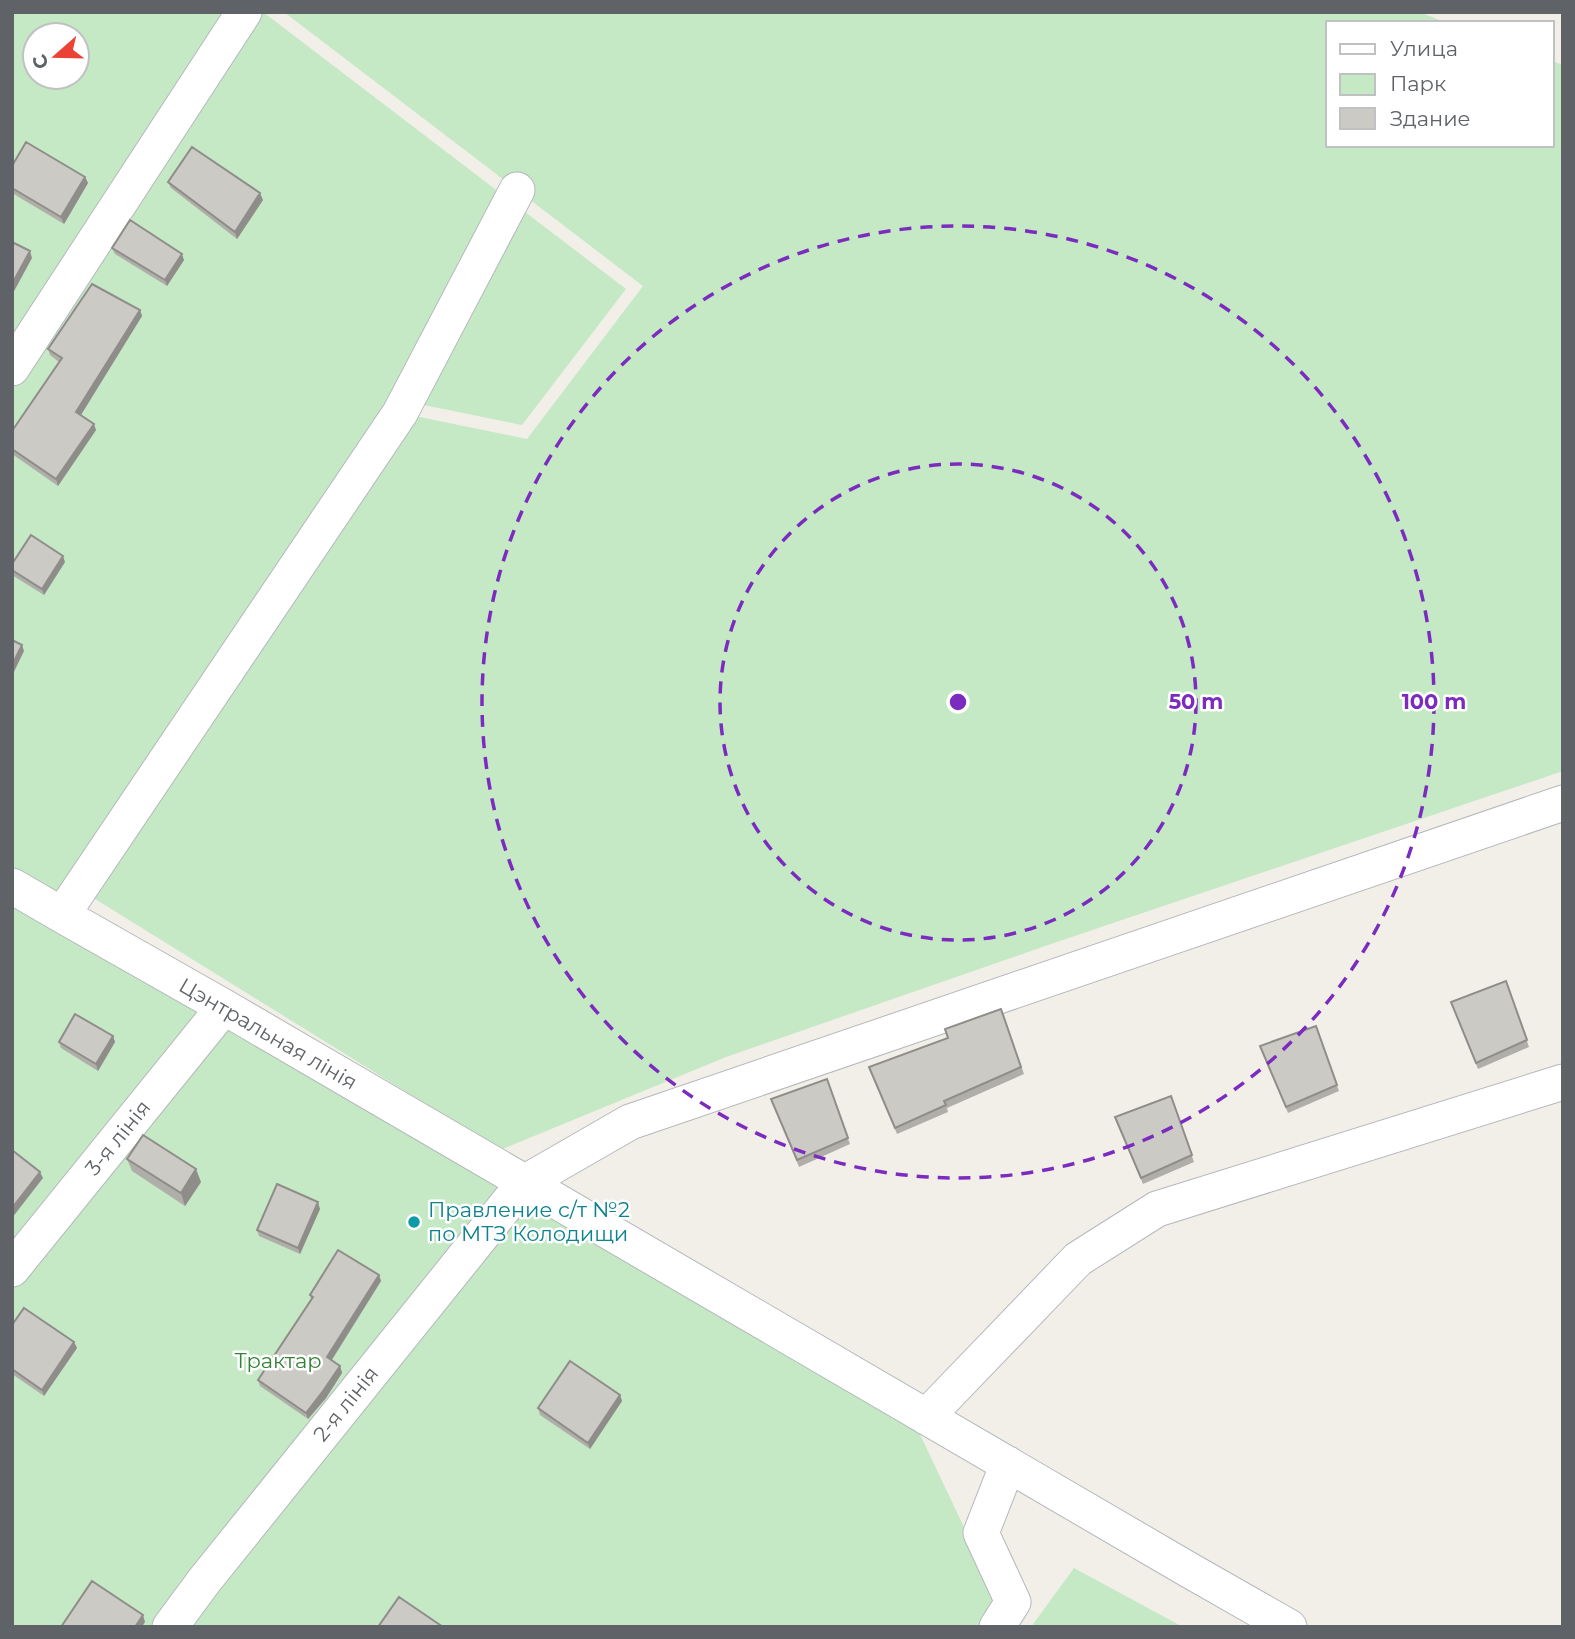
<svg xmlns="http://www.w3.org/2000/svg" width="1575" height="1639" viewBox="0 0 1575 1639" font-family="Montserrat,sans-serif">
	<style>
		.green { fill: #c5e8c5; fill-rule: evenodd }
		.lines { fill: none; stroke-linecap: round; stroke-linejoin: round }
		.minor-casing { stroke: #b5b8bc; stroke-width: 37 }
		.minor { stroke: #fff; stroke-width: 35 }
		.wall { fill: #afaea9 }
		.shaded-wall { fill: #8f8d8a }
		.building { fill: #cccac5; stroke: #8f8d8a; stroke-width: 2 }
		.ring { fill: none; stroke: #7b2cbf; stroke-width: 3.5; stroke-dasharray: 12 9 }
		.culture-dot { fill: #0f9aa8; stroke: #fff; stroke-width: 2.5 }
		.labels { text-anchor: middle; stroke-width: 5; stroke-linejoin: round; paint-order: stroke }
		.street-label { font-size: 21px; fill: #5f6368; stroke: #fff }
		.culture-label { font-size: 21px; fill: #0d838f; stroke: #fff; text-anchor: start }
		.park-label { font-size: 21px; fill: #348238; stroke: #fff }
		.centre { fill: #7b2cbf; stroke: #fff; stroke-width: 3.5 }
		.ring-label { font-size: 21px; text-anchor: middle; font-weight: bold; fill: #7b2cbf; stroke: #fff; stroke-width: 5; stroke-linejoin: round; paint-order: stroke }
	</style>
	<rect width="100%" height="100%" fill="#f1efe8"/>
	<path class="green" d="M12 12H263L626 289 522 425 394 399 44 920 916 1426 999 1601 982 1627H12ZM35 35H77V77H35Z
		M284 12H1419L1447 23H1328V145H1552V61L1563 65V771L1048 945 726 1057 500 1150 79 889 400 413 527 439 643 286Z
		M1074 1568 1183 1627H1031Z"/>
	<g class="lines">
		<g class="minor-casing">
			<path id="minor" d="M12 368 244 12
				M12 886 62 915 224 1007 1189 1570 1289 1627
				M62 915 400 413 517 190
				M12 1269 224 1007
				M926 1417 1078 1259 1157 1209 1563 1082
				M170 1627 204 1581 524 1183 630 1122 1563 803
				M997 1627 1013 1602 981 1533 1008 1464"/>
		</g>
		<use href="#minor" class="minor"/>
	</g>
	<path class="wall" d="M12 166 85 177 88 183 64 224 12 193Z
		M168 182 263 200 237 239 171 188Z
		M112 248 184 260 167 286 115 254Z
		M140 310 142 316 81 415 96 430 58 486 12 454V431L59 362 50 355 48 349Z
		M65 562 44 595 12 575V564Z
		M1506 981 1529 1047 1478 1069 1451 1002Z
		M1001 1009 1024 1074 947 1108 948 1112 897 1134 869 1067 948 1038Z
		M1316 1026 1339 1091 1288 1113 1260 1046Z
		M113 1036 115 1042 98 1071 61 1048 59 1042Z
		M827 1079 850 1144 799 1167 771 1099Z
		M1171 1096 1194 1162 1143 1184 1115 1117Z
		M127 1159 201 1182 185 1206 132 1171Z
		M320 1209 300 1254 259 1236 257 1230Z
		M379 1275 381 1281 332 1360 340 1366 342 1373 326 1398 308 1419 260 1386 258 1380 311 1300 310 1295Z
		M12 1325 74 1342 77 1348 44 1396 12 1374Z
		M620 1395 622 1401 590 1449 540 1415 538 1408Z"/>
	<path class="shaded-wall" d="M85 177 88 183 64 224 61 217Z
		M260 193 263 200 237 239 235 232Z
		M30 251 32 258 12 295V284Z
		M182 254 184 260 167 286 165 280Z
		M140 310 142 316 79 418 76 412Z
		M94 424 96 430 58 486 56 479Z
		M63 556 65 562 44 595 42 589Z
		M22 645 24 651 12 676V665Z
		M113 1036 115 1042 98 1071 96 1064Z
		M196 1169 201 1182 185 1206 181 1193Z
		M40 1172 43 1178 12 1218V1208Z
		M318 1202 320 1209 300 1254 298 1248Z
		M379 1275 381 1281 329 1364 327 1357Z
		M74 1342 77 1348 44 1396 42 1390Z
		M340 1366 342 1373 326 1398 308 1419 306 1413Z
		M620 1395 622 1401 590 1449 588 1443Z
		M143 1615 145 1622 142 1627H135Z"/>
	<path class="building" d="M26 142 85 177 61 217 12 188V166Z
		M192 147 260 193 235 232 168 182Z
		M130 220 182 254 165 280 112 248Z
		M12 242 30 251 12 284Z
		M92 284 140 310 76 412 94 424 56 479 12 449V431L62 358 48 349Z
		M31 535 63 556 42 589 12 570V564Z
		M12 640 22 645 12 665Z
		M1506 981 1527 1040 1476 1063 1451 1002Z
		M1001 1009 1021 1067 944 1101 946 1105 895 1128 869 1067 948 1038 945 1029Z
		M75 1014 113 1036 96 1064 59 1042Z
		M1316 1026 1337 1085 1286 1107 1260 1046Z
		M827 1079 848 1138 797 1160 771 1099Z
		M1171 1096 1192 1155 1141 1178 1115 1117Z
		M143 1135 196 1169 181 1193 127 1159Z
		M12 1150 40 1172 12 1208Z
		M277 1184 318 1202 298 1248 257 1230Z
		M338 1250 379 1275 327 1357 340 1366 323 1391 306 1413 258 1380 313 1297 310 1295Z
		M24 1308 74 1342 42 1390 12 1369V1325Z
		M570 1361 620 1395 588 1443 538 1408Z
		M92 1581 143 1615 135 1627H61Z
		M399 1597 443 1627H378Z"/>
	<g class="ring">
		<circle cx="958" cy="702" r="238"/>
		<circle cx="958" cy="702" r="476"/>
	</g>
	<circle class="culture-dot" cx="414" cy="1222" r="7"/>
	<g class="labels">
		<g class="street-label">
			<text transform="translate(268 1034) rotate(30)" y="7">Цэнтральная лінія</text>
			<text transform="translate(118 1138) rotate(-51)" y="7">3-я лінія</text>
			<text transform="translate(346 1404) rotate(-51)" y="7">2-я лінія</text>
		</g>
		<g class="culture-label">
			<text x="428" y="1217">Правление с/т №2<tspan x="428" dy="24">по МТЗ Колодищи</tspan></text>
		</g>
		<g class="park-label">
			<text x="278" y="1368">Трактар</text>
		</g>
	</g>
	<circle cx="958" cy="702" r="10" class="centre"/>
	<g class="ring-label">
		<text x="1196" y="709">50 m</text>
		<text x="1434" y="709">100 m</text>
	</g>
	<rect width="1575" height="1639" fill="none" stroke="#5f6368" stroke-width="28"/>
	<rect x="1326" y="21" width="228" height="126" fill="#ffffff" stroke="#bfc1c3" stroke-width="2"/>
	<rect x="1340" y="44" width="35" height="10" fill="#ffffff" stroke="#bfc1c3" stroke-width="2"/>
	<text x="1390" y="56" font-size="21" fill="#5f6368">Улица</text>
	<rect x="1340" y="74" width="35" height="21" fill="#c5e8c5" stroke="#bfc1c3" stroke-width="2"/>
	<text x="1390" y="91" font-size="21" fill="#5f6368">Парк</text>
	<rect x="1340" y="108" width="35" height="21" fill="#cccac5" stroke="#bfc1c3" stroke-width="2"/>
	<text x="1390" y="126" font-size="21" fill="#5f6368">Здание</text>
	<g transform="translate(56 56) rotate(250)"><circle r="33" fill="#ffffff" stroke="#bfc1c3" stroke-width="2"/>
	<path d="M0-5L12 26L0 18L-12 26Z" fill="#ea4335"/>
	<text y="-10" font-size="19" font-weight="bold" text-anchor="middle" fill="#5f6368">С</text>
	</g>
</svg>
